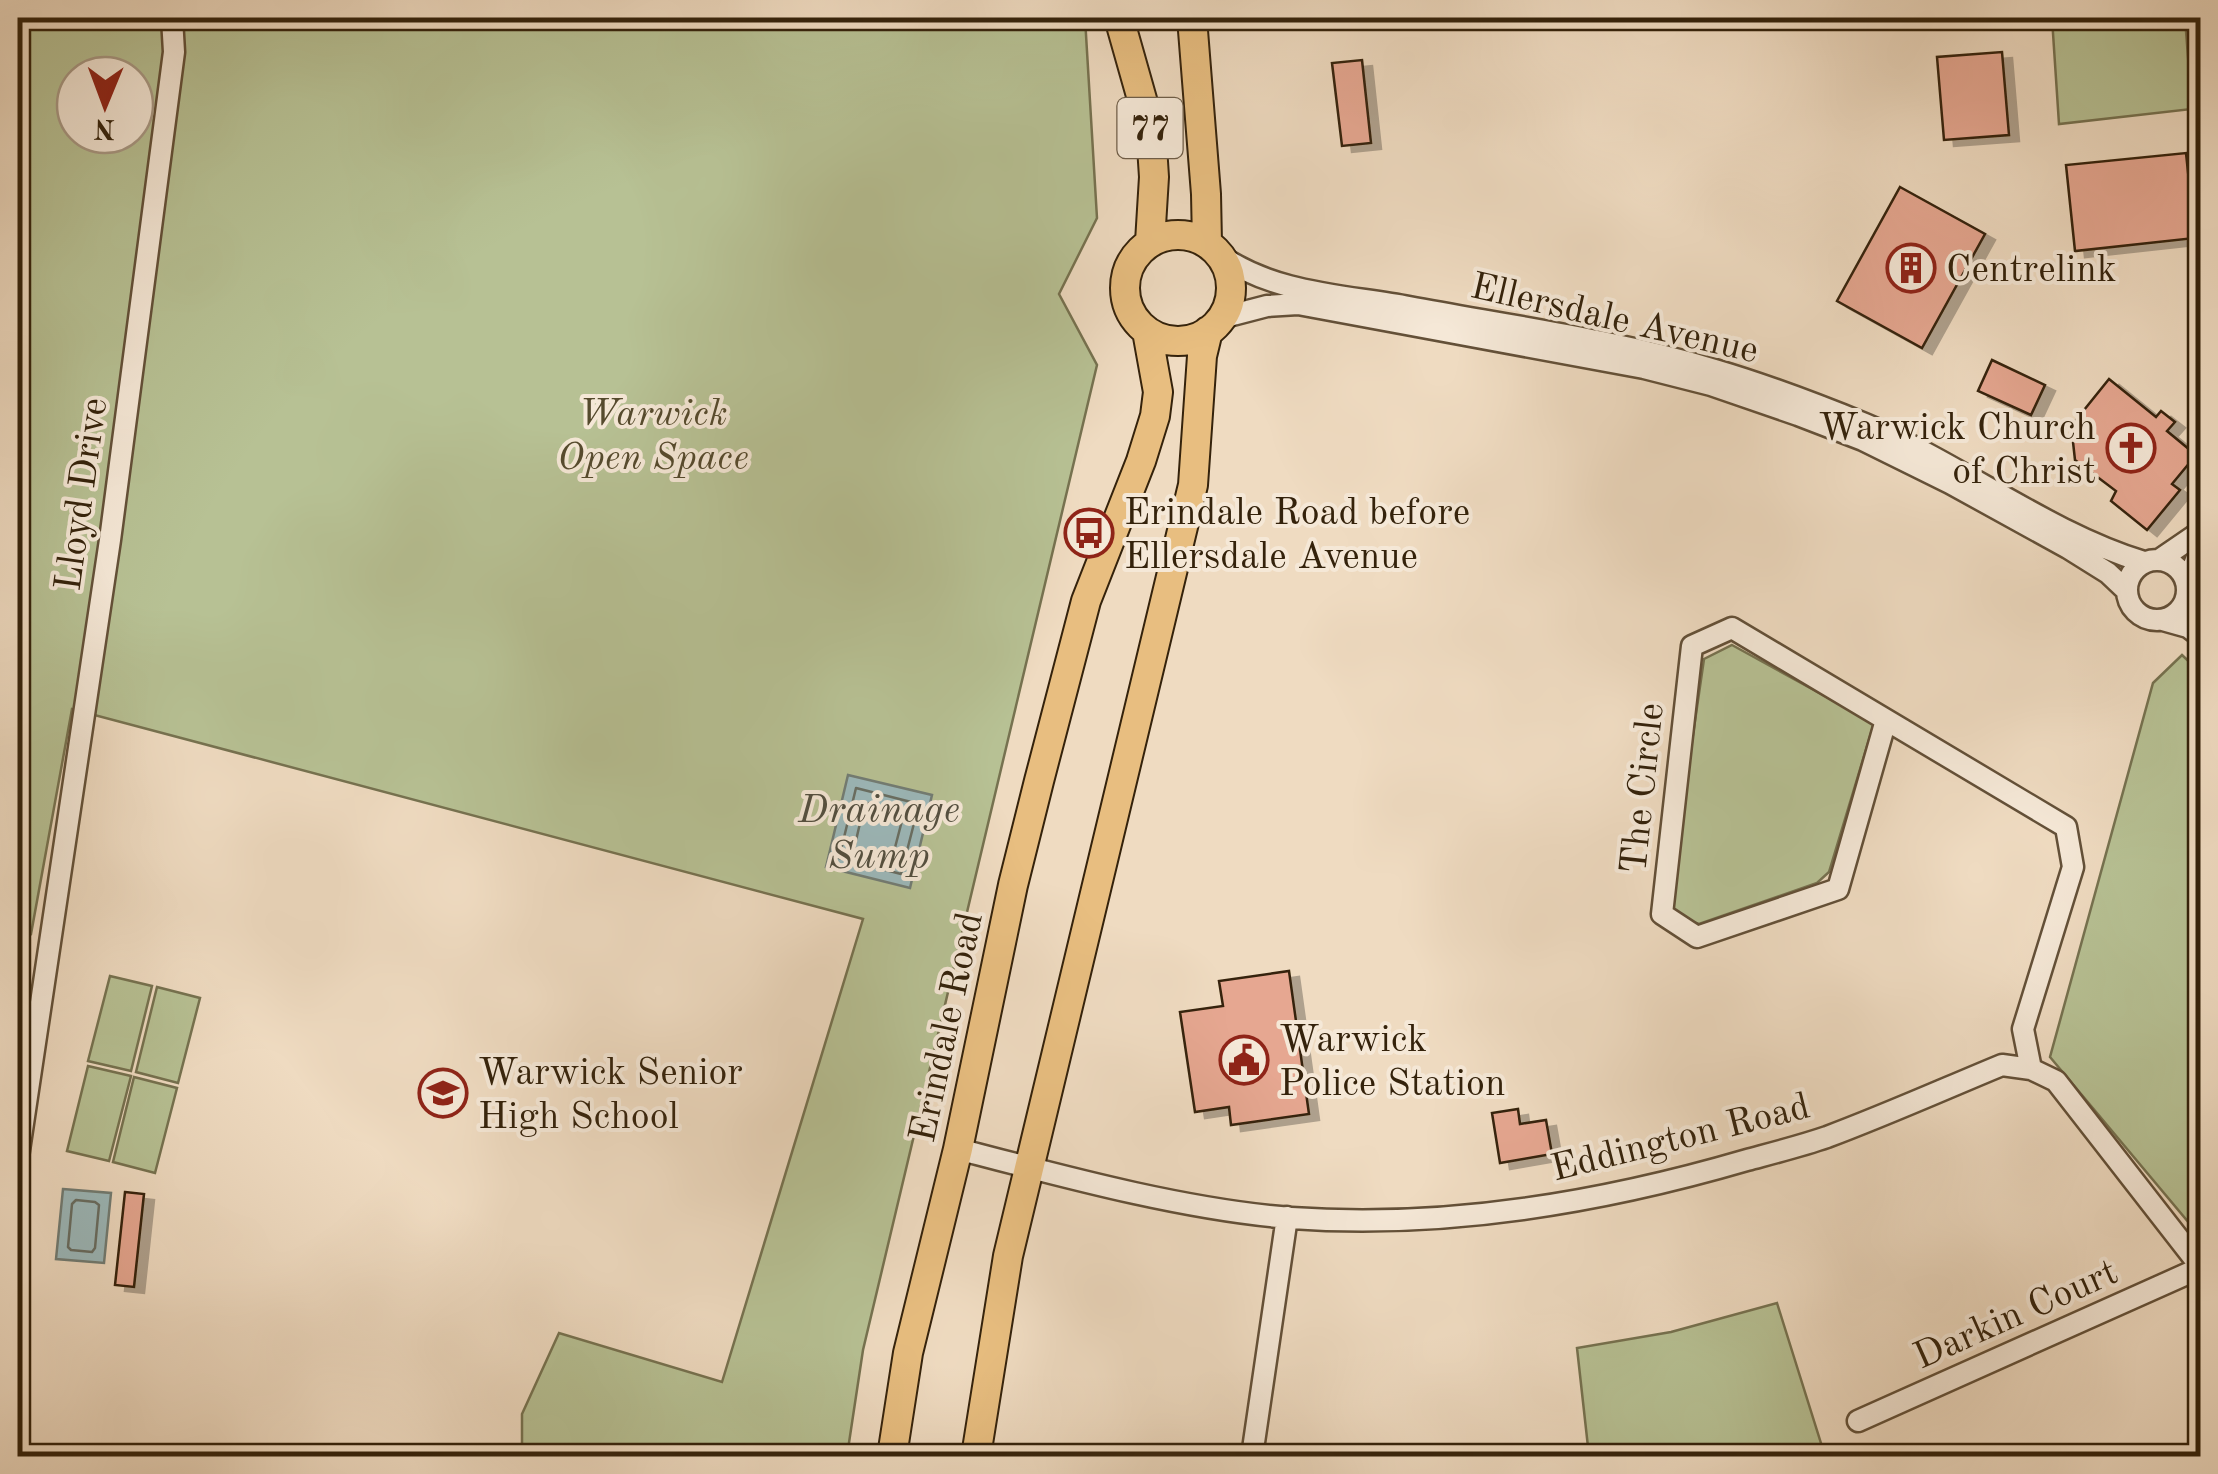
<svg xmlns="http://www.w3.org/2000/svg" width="2218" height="1474" viewBox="0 0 2218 1474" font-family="'Old Standard TT',serif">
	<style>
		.green { fill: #b7c194; stroke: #767250; stroke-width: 2.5; fill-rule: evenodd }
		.water { fill: #9cb9bb; stroke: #727d75; stroke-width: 2.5 }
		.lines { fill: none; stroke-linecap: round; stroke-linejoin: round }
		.shore { stroke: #686e63; stroke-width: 2.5 }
		.building { fill: #e6a791; stroke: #34220b; stroke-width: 2.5; filter: url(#shadow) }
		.minor-casing { stroke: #635038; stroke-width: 25 }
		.major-casing { stroke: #34220b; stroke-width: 32 }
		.minor { stroke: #f5e8d7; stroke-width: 20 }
		.major { stroke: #e8be80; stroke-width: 28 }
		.labels { text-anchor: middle; stroke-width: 8; stroke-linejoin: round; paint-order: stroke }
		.shield { fill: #f5e8d7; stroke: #6e5d48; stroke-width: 2.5 }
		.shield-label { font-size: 35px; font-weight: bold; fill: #34220b }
		.poi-label { font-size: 38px; fill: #34220b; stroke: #f5e8d7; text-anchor: start }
		.street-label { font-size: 38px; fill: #34220b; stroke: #f5e8d7 }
		.park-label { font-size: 38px; font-style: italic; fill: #554a2d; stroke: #f5e8d7 }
		.water-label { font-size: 40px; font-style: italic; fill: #534f40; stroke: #f5e8d7 }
	</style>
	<defs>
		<filter id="shadow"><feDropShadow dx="10" dy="6" stdDeviation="0" flood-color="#0004"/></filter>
	</defs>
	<rect width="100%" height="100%" fill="#efdbc1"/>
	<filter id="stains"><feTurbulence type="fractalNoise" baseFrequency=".002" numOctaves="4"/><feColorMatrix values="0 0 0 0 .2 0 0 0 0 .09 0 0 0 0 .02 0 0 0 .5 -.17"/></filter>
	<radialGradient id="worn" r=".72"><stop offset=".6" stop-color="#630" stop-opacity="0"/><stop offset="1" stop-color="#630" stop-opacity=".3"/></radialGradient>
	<path class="green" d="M18 18H1085L1097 218 1059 294 1097 365 863 1350 847 1456H522V1414L559 1333 722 1382 863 919 72 709 31 934 18 932ZM75 75H135V135H75Z
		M2052 18H2185L2192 109 2059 124Z
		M1732 645 1874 723 1829 872 1817 883 1699 924 1677 917 1668 907 1704 659Z
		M2182 655 2200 672V1236L2050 1057 2153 683Z
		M110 976 152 986 131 1071 88 1061Z
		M157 987 200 998 178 1083 136 1072Z
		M88 1066 131 1076 109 1161 67 1151Z
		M134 1077 177 1088 155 1173 113 1162Z
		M1777 1303 1825 1456H1589L1577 1348 1671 1332Z"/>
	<path class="water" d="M848 775 932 795 910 888 826 867Z
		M63 1189 111 1193 104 1263 56 1259Z"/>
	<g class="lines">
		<path class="shore" d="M856 788 919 804 901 874 839 858Z
			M869 803 904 813 892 859 854 849 864 806Z
			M76 1200 95 1202 99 1205 95 1248 92 1252 71 1250 68 1247 72 1204Z"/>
	</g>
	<path class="building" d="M2002 52 2009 135 1944 140 1937 57Z
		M1362 60 1371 143 1342 146 1332 63Z
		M2186 153 2195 238 2075 251 2066 165Z
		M1900 187 1985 234 1922 348 1837 301Z
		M1992 360 2045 385 2031 415 1978 391Z
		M2109 379 2156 417 2161 411 2175 422 2167 431 2196 455 2172 484 2180 490 2147 530 2111 501 2116 491 2075 460 2073 442 2081 431 2072 425Z
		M1289 971 1309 1114 1231 1125 1229 1107 1195 1112 1180 1012 1223 1006 1219 981Z
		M1518 1109 1520 1124 1546 1120 1552 1154 1500 1163 1492 1113Z
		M125 1192 144 1194 134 1287 115 1285Z"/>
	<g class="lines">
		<g class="minor-casing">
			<path id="minor" d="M1221 256C1276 294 1344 295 1409 307 1511 326 1615 340 1715 370 1766 385 1816 404 1865 424 1959 463 2048 533 2144 562
				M1221 318 1267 306 1298 304 1644 368 1711 385 1798 415 1863 440 1950 483 2068 548 2108 573 2126 590
				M2127 590a30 30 0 1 1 60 0a30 30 0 1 1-60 0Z
				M2159 560 2200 532
				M2187 584 2200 549
				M2163 620 2188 627 2200 636
				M1886 720 1838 889 1697 937 1662 914 1692 646 1732 628 2066 827 2073 867 2023 1029 2031 1069
				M958 1149C1061 1176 1185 1210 1291 1218 1444 1229 1600 1203 1747 1160 1773 1153 1801 1146 1827 1137 1886 1115 1944 1089 2002 1065L2031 1069 2056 1081 2200 1266
				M18 1157 110 540 174 52 172 18
				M1858 1421 2200 1268
				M1252 1456 1287 1217"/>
		</g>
		<g class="major-casing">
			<path id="major" d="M1119 18 1151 131 1154 177 1150 242
				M1192 18 1206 194 1207 243
				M1125 288a53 53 0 1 1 106 0a53 53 0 1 1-106 0Z
				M892 1456 908 1353 958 1149 1013 885 1039 781 1086 601 1141 461 1155 416 1158 392 1147 331
				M976 1456 1008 1256 1193 485 1202 356 1208 331"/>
		</g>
		<use href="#minor" class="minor"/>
		<use href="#major" class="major"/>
	</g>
	<defs>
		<g id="building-ring" transform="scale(2.5)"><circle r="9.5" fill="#f5e8d7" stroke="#8f2418" stroke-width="1.5"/><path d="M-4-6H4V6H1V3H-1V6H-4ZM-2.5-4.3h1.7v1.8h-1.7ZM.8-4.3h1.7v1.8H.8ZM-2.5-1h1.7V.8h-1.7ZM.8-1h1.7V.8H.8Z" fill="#8f2418"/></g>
		<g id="church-ring" transform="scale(2.5)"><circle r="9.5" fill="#f5e8d7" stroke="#8f2418" stroke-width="1.5"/><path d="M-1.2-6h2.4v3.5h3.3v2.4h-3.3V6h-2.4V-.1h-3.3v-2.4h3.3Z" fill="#8f2418"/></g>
		<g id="bus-ring" transform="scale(2.5)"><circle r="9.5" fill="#f5e8d7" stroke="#8f2418" stroke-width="1.5"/><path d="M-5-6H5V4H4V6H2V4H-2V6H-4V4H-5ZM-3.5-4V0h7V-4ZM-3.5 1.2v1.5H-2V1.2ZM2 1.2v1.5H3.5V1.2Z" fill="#8f2418"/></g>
		<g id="civic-ring" transform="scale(2.5)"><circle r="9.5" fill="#f5e8d7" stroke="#8f2418" stroke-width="1.5"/><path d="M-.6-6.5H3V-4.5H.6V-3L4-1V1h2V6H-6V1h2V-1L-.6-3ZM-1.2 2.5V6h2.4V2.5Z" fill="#8f2418"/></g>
		<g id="school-ring" transform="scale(2.5)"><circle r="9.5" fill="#f5e8d7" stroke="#8f2418" stroke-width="1.5"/><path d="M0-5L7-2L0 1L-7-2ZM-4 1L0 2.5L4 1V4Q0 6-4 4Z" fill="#8f2418"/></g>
	</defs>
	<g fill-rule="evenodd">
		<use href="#building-ring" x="1911" y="268"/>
		<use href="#church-ring" x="2131" y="448"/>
		<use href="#bus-ring" x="1089" y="533"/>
		<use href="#civic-ring" x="1244" y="1060"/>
		<use href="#school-ring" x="443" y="1093"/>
	</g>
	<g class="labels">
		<rect class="shield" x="1117.5" y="98" width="65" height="60" rx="8"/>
		<g class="shield-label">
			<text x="1150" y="140">77</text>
		</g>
		<g class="poi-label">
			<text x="1946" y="281">Centrelink</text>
			<text x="2096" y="439" text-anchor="end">Warwick Church<tspan x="2096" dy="44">of Christ</tspan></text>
			<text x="1124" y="524">Erindale Road before<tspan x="1124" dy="44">Ellersdale Avenue</tspan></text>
			<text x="1279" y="1051">Warwick<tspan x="1279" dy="44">Police Station</tspan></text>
			<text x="478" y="1084">Warwick Senior<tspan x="478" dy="44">High School</tspan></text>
		</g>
		<g class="street-label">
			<text transform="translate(1615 317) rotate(13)" y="13">Ellersdale Avenue</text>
			<text transform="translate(80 494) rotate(-82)" y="13">Lloyd Drive</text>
			<text transform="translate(1641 788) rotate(-84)" y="13">The Circle</text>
			<text transform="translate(945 1027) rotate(-78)" y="13">Erindale Road</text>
			<text transform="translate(1680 1136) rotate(-14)" y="13">Eddington Road</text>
			<text transform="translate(2015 1313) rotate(-24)" y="13">Darkin Court</text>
		</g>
		<g class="park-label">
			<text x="653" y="425">Warwick<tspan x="653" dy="44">Open Space</tspan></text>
		</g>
		<g class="water-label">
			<text x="879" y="822">Drainage<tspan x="879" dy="46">Sump</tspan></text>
		</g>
	</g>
	<rect width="2218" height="1474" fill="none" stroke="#efdbc1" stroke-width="60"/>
	<rect x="20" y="20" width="2178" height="1434" fill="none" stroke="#34220b" stroke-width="5"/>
	<rect x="30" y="30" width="2158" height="1414" fill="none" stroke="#34220b" stroke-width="2.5"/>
	<g transform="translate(105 105) rotate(181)"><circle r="48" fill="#f5e8d7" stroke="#a89985" stroke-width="2.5"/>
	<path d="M0-8L18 38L0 25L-18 38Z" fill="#8f2418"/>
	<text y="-15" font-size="28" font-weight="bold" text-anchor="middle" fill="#34220b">N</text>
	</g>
	<rect width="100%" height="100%" filter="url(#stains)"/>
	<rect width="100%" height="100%" fill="url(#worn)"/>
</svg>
